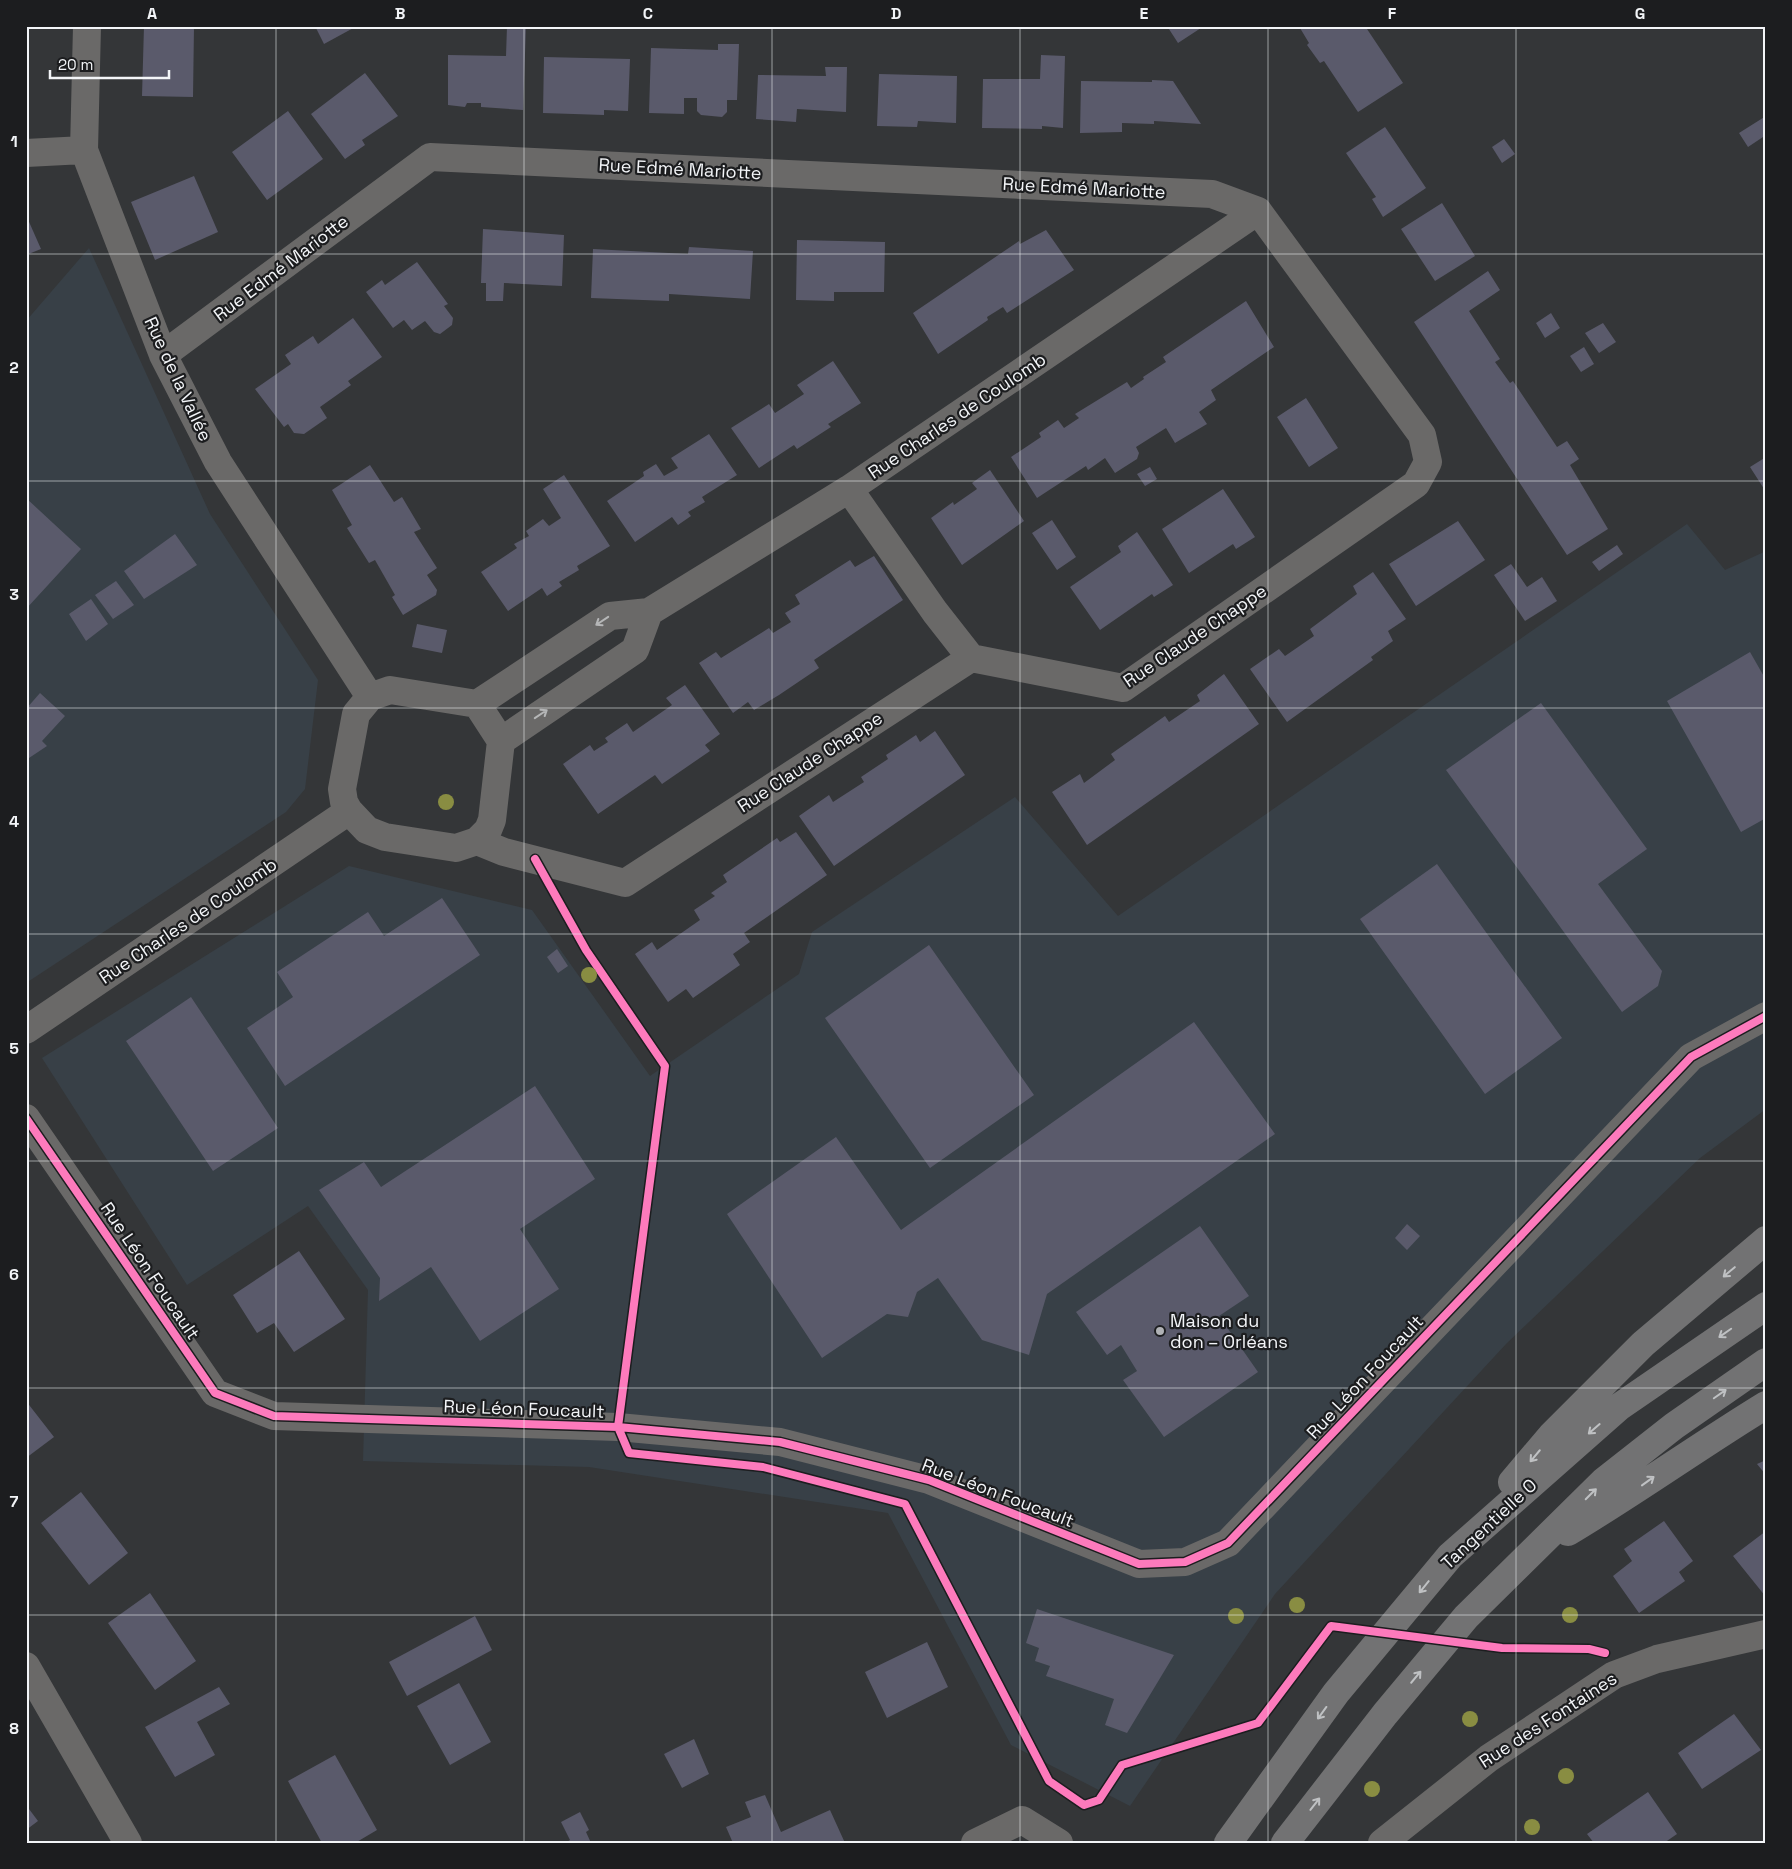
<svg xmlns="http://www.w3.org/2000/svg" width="1792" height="1869" viewBox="0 0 1792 1869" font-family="'Space Grotesk',sans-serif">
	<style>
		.built { fill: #384047 }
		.building { fill: #5a5a6b }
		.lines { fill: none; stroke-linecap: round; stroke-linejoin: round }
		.street { stroke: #6a6968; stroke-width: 28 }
		.primary { stroke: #727273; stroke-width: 28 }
		.cycleway-casing { stroke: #1c1d1f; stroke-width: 11 }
		.cycleway { stroke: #fd7abc; stroke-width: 8 }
		.tree { fill: #898d42 }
		.oneway { stroke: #b5b6b7 }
		.oneway2 { stroke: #bfc1c3 }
		.grid { fill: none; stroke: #f3f5f8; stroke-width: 1; stroke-opacity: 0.55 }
		.poi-dot { fill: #b0b2b5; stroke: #1c1d1f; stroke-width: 2 }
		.labels { text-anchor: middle; stroke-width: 4.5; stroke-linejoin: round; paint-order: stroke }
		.street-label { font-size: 18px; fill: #f3f5f8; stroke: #1c1d1f }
		.poi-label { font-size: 18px; fill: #f3f5f8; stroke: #1c1d1f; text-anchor: start }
		.neatline { fill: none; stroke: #f3f5f8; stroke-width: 2 }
		.grid-label { font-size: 16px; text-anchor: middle; font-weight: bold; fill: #f3f5f8 }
	</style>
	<rect width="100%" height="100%" fill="#343638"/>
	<path class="built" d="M89 248 210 514 318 680 305 789 286 812 26 983V321Z
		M1687 524 1725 570 1766 551V1109L1700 1158 1506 1344 1275 1594 1130 1806 1011 1745 888 1513 589 1467 363 1461 368 1290 308 1206 187 1285 42 1058 349 866 532 910 650 1076 799 974 812 932 1015 797 1118 916Z"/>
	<path class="building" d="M144 26H194L193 97 142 96Z
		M315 26H357L324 44Z
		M507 26H526L523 110 481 107V103H467L465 107 448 105V55L506 56Z
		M1167 26H1204L1178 43Z
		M1303 26H1365L1403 83 1358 112 1324 61 1320 63 1307 45 1309 43 1300 28Z
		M718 44H739L737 100H727V112L722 117 701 115 697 111V98H684V114L649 113 651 48 718 50Z
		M1041 55 1065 56 1063 128 1042 126V129L982 128 983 79H1040Z
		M544 57 630 59 628 111 604 110V115L543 113Z
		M825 67H847L846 112 797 109 796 122 756 119 758 75 826 76Z
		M365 73 398 116 362 140 365 145 345 159 311 114Z
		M879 74 957 76 956 123 918 121 917 127 877 126Z
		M1152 80 1173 81 1201 124 1154 121V124L1122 123V132L1080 133 1081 81 1152 82Z
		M288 111 323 159 267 200 232 152Z
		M1766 116V135L1748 147 1739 133Z
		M1385 127 1426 188 1383 217 1372 199 1376 197 1346 153Z
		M1504 139 1515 154 1502 163 1492 147Z
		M194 176 218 232 155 260 131 202Z
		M1442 203 1475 256 1435 281 1401 229Z
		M26 215 41 249 26 255Z
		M483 229 564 235 562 286 504 283 503 301H486V283H481Z
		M1046 230 1074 270 1007 313 1003 307 987 317 988 320 938 354 913 313 1019 241 1020 244Z
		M797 240 885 242 884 292H834V301L796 300Z
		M689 247 753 251 750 299 669 294V301L591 298 593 249 688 254Z
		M417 262 448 304 444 306 453 318 452 325 440 334 434 332 425 321 412 330 404 320 393 328 366 292 382 280 385 285Z
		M1488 271 1500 290 1469 311 1500 359 1495 362 1510 383 1513 381 1557 447 1567 441 1579 459 1570 465 1608 529 1567 555 1414 322Z
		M1246 301 1274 347 1211 390 1216 400 1199 412 1207 424 1175 443 1166 428 1136 447 1139 453 1137 459 1115 473 1105 458 1088 470 1086 466 1037 498 1011 457 1041 437 1039 433 1058 420 1064 428 1079 418 1075 414 1127 382 1131 388 1144 379 1143 377 1166 362 1163 357Z
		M1551 313 1560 328 1545 338 1536 323Z
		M353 318 382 357 348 381 351 385 320 407 327 418 304 434 294 433 288 424 284 427 255 389 291 364 285 355 313 336 318 344Z
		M1603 323 1616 342 1599 353 1585 333Z
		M1584 347 1594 364 1581 372 1570 356Z
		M833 361 861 403 828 424 831 427 797 449 794 445 759 468 731 428 769 404 775 413 804 394 797 385Z
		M1306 398 1338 448 1309 467 1277 417Z
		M709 434 737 475 702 497 705 502 688 512 691 516 678 525 672 517 635 542 607 501 644 476 643 472 656 464 664 476 678 468 671 458Z
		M1766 457V492L1750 467Z
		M370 465 394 502 402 497 421 529 414 532 437 568 427 575 437 590 436 595 403 615 392 597 395 595 375 560 369 563 347 528 352 525 332 490Z
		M1150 467 1157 479 1145 486 1137 474Z
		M990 470 1024 521 962 565 931 518 953 502 954 505 977 489 972 483Z
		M564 475 610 546 577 566 579 570 559 582 562 586 547 596 542 588 508 611 481 572 517 548 514 544 529 536 526 531 543 519 549 526 561 518 543 489Z
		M1223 489 1255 537 1236 549 1233 544 1189 573 1162 529Z
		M26 498 81 549 26 609Z
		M1052 520 1076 557 1057 570 1032 533Z
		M1458 521 1485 560 1416 606 1389 564Z
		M1137 532 1173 585 1154 597 1152 594 1100 630 1070 587 1121 552 1118 546Z
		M175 534 197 565 144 599 124 571Z
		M1617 545 1623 554 1599 571 1592 562Z
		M874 556 903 600 814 660 819 668 779 695 754 710 748 702 733 713 699 663 716 652 721 658 769 628 773 633 791 622 785 613 800 604 795 595 850 560 855 567Z
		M1511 564 1527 587 1542 577 1557 601 1525 621 1494 575Z
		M1373 572 1406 619 1388 631 1393 641 1371 657 1373 660 1287 722 1250 669 1279 649 1285 656 1314 636 1310 629 1357 594 1353 586Z
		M116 581 134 605 113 619 95 595Z
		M91 599 108 624 86 641 69 614Z
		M417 624 447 630 442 653 412 647Z
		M1750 652 1766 680V818L1741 832 1667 701Z
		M1224 674 1259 724 1087 845 1052 792 1080 774 1084 783 1115 760 1111 754 1165 716 1169 722 1200 701 1197 695Z
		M685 685 720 734 705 745 710 751 662 784 655 775 598 814 563 764 590 745 594 751 608 742 605 738 627 723 633 732 672 705 666 698Z
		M40 693 65 716 42 741 47 746 26 760V709Z
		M1541 703 1647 849 1598 884 1662 971 1658 986 1622 1012 1446 770Z
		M935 731 965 775 834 866 799 816 829 795 833 802 864 782 861 777 888 759 886 755 916 735 920 742Z
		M796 832 827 875 744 933 750 942 733 954 740 965 693 998 686 989 668 1002 635 954 652 942 657 950 700 920 694 910 715 896 711 893 727 882 723 875 777 838 780 842Z
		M1437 864 1562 1038 1485 1094 1360 919Z
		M442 898 480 955 285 1086 247 1028 293 997 277 972 368 912 384 936Z
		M929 945 1034 1095 930 1168 825 1018Z
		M557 949 568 966 558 973 547 957Z
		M191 997 278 1128 213 1171 126 1041Z
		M1194 1022 1275 1134 1047 1294 1029 1355 982 1340 938 1278 917 1292 908 1317 887 1314 822 1358 727 1214 836 1137 901 1230Z
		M535 1086 595 1179 520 1229 559 1289 480 1341 431 1267 379 1301 380 1278 319 1190 364 1162 381 1187Z
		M1407 1224 1420 1236 1407 1250 1395 1238Z
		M1200 1226 1249 1296 1219 1316 1258 1372 1164 1437 1123 1380 1137 1371 1121 1345 1107 1355 1076 1312Z
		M299 1251 345 1319 294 1352 274 1323 257 1333 233 1295Z
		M26 1401 54 1437 26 1458Z
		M1766 1460V1475L1757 1464Z
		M81 1492 128 1553 89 1585 41 1523Z
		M1664 1521 1693 1561 1679 1572 1685 1581 1639 1613 1613 1576 1632 1561 1624 1549Z
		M1766 1531V1597L1733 1556Z
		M150 1593 196 1661 155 1690 108 1623Z
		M1037 1609 1174 1655 1127 1733 1105 1725 1114 1699 1046 1676 1050 1666 1035 1661 1039 1648 1026 1643Z
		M475 1616 492 1650 407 1696 389 1662Z
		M927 1642 948 1687 887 1718 865 1672Z
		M459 1683 491 1742 450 1765 417 1706Z
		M219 1687 230 1704 197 1722 215 1755 175 1777 145 1727Z
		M1734 1714 1761 1750 1702 1789 1678 1753Z
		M694 1739 709 1774 682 1788 664 1754Z
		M335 1755 377 1830 355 1843H322L288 1781Z
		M1648 1792 1677 1834 1664 1843H1594L1587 1834Z
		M765 1795 781 1832 830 1810 845 1843H733L726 1827 751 1817 745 1802Z
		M26 1805 38 1821 26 1830Z
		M580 1812 589 1830 586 1832 591 1843H565L570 1840 561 1822Z"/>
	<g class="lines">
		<path class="street" d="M87 26 84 150 163 355 218 462 370 697
			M26 153 84 150
			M163 355 430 157 1212 194 1258 211
			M849 489 935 612 971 658
			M390 690 477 704 501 741 492 820 488 830 477 841 456 848 385 837 367 830 349 811 344 802 342 789 356 714 370 697Z
			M477 704 610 616 649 612 849 489 1258 211
			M501 741 635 650 649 612
			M477 841 504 852 625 883 971 658 1123 688 1416 484 1428 462 1422 435 1258 211
			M26 1030 349 811
			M26 1118 215 1393 274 1416 618 1427 780 1442 929 1480 1139 1564 1185 1562 1228 1543 1691 1057 1766 1016
			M26 1666 128 1843
			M975 1843 1022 1820 1059 1843
			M1382 1843 1489 1758 1614 1675 1657 1659 1766 1634"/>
		<path class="primary" d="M1512 1482 1551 1436 1643 1344 1766 1240
			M1568 1532C1635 1492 1699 1446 1766 1405
			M1228 1843 1336 1693 1450 1556 1619 1407 1766 1306
			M1285 1843 1385 1714 1466 1617 1604 1481 1674 1426 1766 1362"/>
		<g class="cycleway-casing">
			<path id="cycleway" d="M535 859 586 950 665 1066 618 1427 629 1453 763 1467 905 1504 1049 1781 1084 1805 1099 1800 1122 1765 1258 1723 1331 1626 1502 1648 1589 1649 1605 1653
				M26 1118 215 1393 274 1416 618 1427 780 1442 929 1480 1139 1564 1185 1562 1228 1543 1691 1057 1766 1016"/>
		</g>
		<use href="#cycleway" class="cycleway"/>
	</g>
	<g class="tree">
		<circle cx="446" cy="802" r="8"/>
		<circle cx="589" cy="975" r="8"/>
		<circle cx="1297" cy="1605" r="8"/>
		<circle cx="1570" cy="1615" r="8"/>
		<circle cx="1236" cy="1616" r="8"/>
		<circle cx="1470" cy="1719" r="8"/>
		<circle cx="1566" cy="1776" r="8"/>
		<circle cx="1372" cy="1789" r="8"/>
		<circle cx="1532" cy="1827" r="8"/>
	</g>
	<defs><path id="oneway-shaft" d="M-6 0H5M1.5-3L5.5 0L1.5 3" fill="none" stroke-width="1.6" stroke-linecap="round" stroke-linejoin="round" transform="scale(1.25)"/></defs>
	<g class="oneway">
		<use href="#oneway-shaft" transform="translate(602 621) rotate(146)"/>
		<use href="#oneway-shaft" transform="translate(541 714) rotate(-34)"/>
	</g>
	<g class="oneway2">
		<use href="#oneway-shaft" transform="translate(1729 1272) rotate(140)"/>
		<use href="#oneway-shaft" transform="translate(1725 1333) rotate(145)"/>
		<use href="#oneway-shaft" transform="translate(1720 1394) rotate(-35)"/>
		<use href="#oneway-shaft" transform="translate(1594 1429) rotate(139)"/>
		<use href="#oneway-shaft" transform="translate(1535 1456) rotate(130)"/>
		<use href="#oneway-shaft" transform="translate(1648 1481) rotate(-36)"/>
		<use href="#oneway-shaft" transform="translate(1591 1494) rotate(-45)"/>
		<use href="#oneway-shaft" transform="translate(1424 1587) rotate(129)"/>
		<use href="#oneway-shaft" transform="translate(1416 1677) rotate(-50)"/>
		<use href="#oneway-shaft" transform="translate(1322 1713) rotate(126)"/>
		<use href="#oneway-shaft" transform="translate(1315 1804) rotate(-52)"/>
	</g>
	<path class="grid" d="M276 26V1843M524 26V1843M772 26V1843M1020 26V1843M1268 26V1843M1516 26V1843M26 254H1766M26 481H1766M26 708H1766M26 934H1766M26 1161H1766M26 1388H1766M26 1615H1766"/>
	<circle class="poi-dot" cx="1160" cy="1331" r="5"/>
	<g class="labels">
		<g class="street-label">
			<text transform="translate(680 169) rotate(3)" y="6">Rue Edmé Mariotte</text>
			<text transform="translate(1084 188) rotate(3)" y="6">Rue Edmé Mariotte</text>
			<text transform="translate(281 268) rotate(-37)" y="6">Rue Edmé Mariotte</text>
			<text transform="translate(178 379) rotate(65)" y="6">Rue de la Vallée</text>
			<text transform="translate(957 416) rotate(-34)" y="6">Rue Charles de Coulomb</text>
			<text transform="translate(1195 636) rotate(-34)" y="6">Rue Claude Chappe</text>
			<text transform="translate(810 762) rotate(-33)" y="6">Rue Claude Chappe</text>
			<text transform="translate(188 921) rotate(-34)" y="6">Rue Charles de Coulomb</text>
			<text transform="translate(150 1271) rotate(56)" y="6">Rue Léon Foucault</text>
			<text transform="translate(1365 1377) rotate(-47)" y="6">Rue Léon Foucault</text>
			<text transform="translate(524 1409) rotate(2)" y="6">Rue Léon Foucault</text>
			<text transform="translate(998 1493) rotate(21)" y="6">Rue Léon Foucault</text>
			<text transform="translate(1489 1524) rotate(-43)" y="6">Tangentielle O</text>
			<text transform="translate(1548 1720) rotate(-33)" y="6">Rue des Fontaines</text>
		</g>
		<g class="poi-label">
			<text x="1170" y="1327">Maison du<tspan x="1170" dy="21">don – Orléans</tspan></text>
		</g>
	</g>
	<rect width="1792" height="1869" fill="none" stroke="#1c1d1f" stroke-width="55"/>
	<path d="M50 70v8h119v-8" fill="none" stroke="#f3f5f8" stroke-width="2.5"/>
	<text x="58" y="70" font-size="15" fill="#f3f5f8" stroke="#1c1d1f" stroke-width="4" paint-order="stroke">20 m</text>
	<rect x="28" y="28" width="1736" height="1814" class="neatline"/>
	<g class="grid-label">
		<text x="152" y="19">A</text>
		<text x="400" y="19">B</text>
		<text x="648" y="19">C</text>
		<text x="896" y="19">D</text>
		<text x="1144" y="19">E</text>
		<text x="1392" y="19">F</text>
		<text x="1640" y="19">G</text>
		<text x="14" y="147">1</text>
		<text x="14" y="373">2</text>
		<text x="14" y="600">3</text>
		<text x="14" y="827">4</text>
		<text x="14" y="1054">5</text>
		<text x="14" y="1280">6</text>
		<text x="14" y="1507">7</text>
		<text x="14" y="1734">8</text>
	</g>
</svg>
